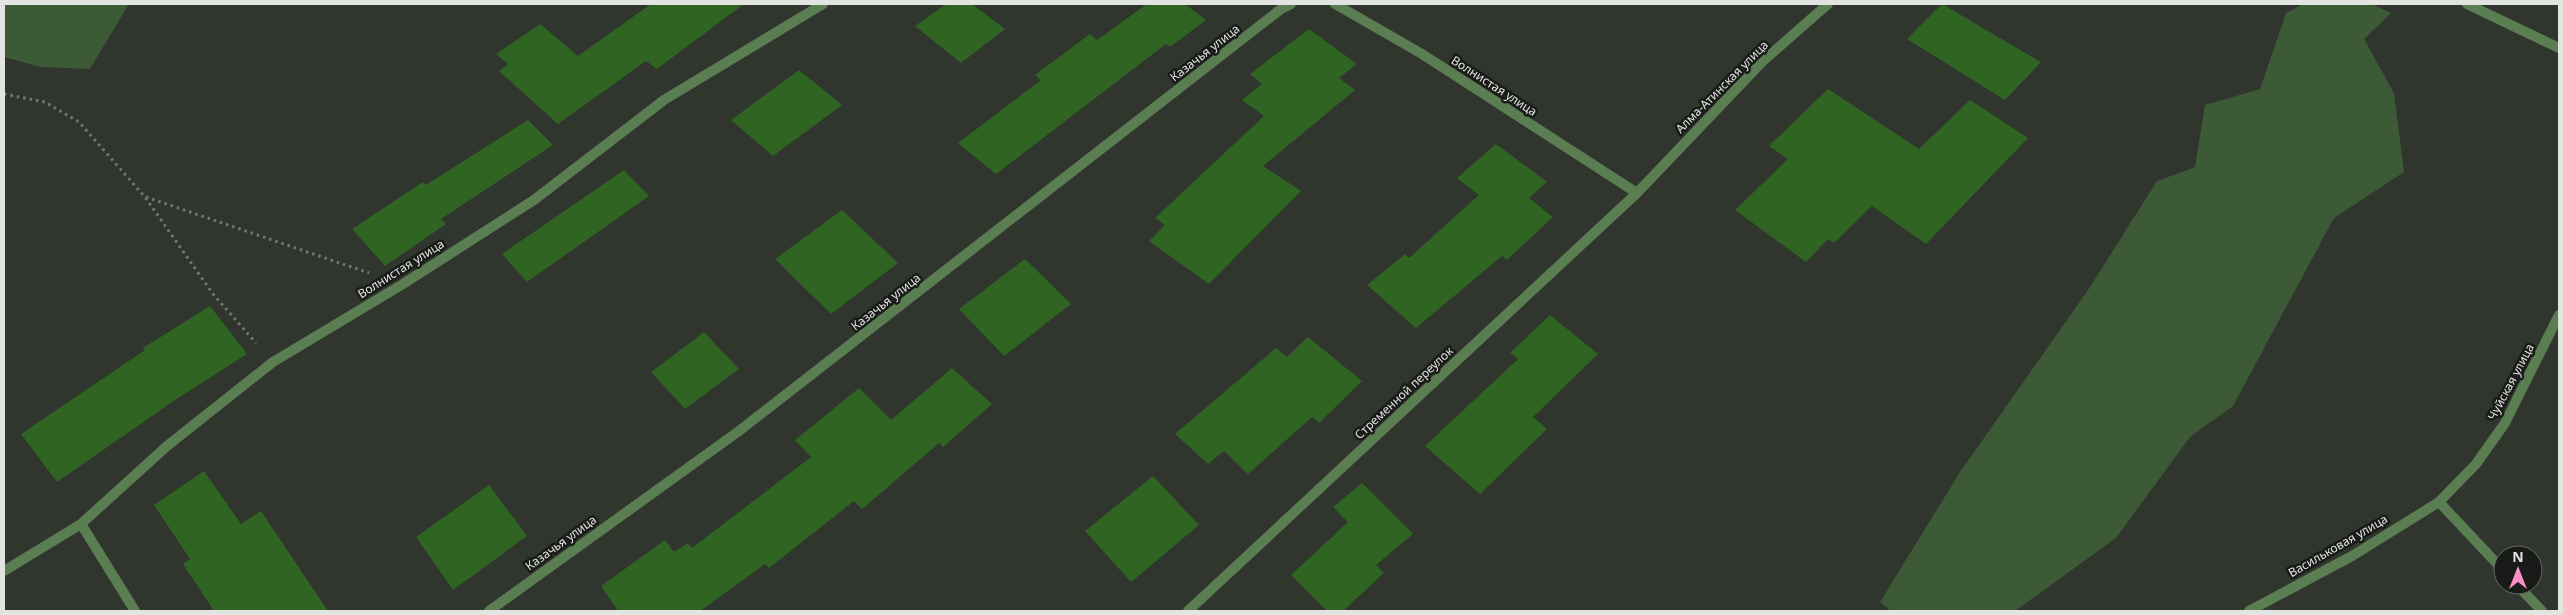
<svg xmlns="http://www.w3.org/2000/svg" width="2563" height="615" viewBox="0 0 2563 615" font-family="'Noto Sans',sans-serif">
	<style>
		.green { fill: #3c5a35 }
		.building { fill: #306423 }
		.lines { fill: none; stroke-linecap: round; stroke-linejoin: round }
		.path { stroke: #747872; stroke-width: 3; stroke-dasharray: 2.5 4; stroke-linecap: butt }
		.minor { stroke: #5a7e52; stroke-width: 10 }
		.tertiary { stroke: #5a7e52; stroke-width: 10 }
		.labels { text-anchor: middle; stroke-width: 5; stroke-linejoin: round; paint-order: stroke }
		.street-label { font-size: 12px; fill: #e1e4e0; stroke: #191b19 }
	</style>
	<rect width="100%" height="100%" fill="#30352e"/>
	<path class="green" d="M4 4H129L90 69 41 67 4 57Z
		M2303 4H2372L2391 13 2364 39 2394 93 2404 172 2334 218 2233 406 2190 437 2116 538 2015 611H1891L1880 602 1960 472 2088 290 2157 181 2195 167 2205 105 2260 89 2286 13Z"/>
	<path class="building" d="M651 4H744L657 69 646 61 558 124 499 71 508 64 496 54 540 24 578 56Z
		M946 4H972L1005 29 961 63 915 26Z
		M1147 4H1185L1206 20 1170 47 1166 44 996 174 958 143 1041 80 1035 75 1090 34 1097 40Z
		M1942 4 2041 62 2005 100 1907 39Z
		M1309 29 1357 64 1339 78 1355 90 1263 166 1301 191 1209 284 1149 241 1165 225 1155 218 1264 116 1242 100 1262 84 1250 74Z
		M799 70 842 105 773 156 731 120Z
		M1828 89 1919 149 1970 100 2028 138 1926 244 1872 206 1834 243 1828 239 1806 262 1735 210 1788 159 1769 146Z
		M528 120 553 145 441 219 446 224 385 266 352 229 423 182 426 185Z
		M1496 144 1547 182 1529 198 1553 217 1507 260 1502 256 1416 328 1367 285 1405 254 1409 258 1479 195 1457 178Z
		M624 170 649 196 527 282 502 254Z
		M842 210 898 263 831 314 775 259Z
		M1025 259 1071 304 1004 356 959 309Z
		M210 306 247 354 178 398 57 482 21 434 145 350 143 348Z
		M1550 315 1598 354 1533 417 1547 429 1480 494 1425 446 1518 359 1510 353Z
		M704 332 739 369 685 409 651 372Z
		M1308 337 1362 381 1319 423 1312 417 1248 474 1224 451 1208 464 1175 434 1276 348 1287 357Z
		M952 368 992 404 943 447 939 443 862 509 854 501 769 568 765 564 700 611H618L601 586 665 540 674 552 688 543 692 548 811 457 795 440 859 388 891 420Z
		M204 471 241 524 261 511 328 611H214L183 564 190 559 154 505Z
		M1153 476 1199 525 1131 582 1085 531Z
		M1362 483 1413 534 1376 565 1384 573 1343 611H1327L1291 575 1348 522 1333 507Z
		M489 485 527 536 453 590 416 537Z"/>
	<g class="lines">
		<path class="path" d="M4 94 45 102 79 122 145 197 213 294 256 343
			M146 197 369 273"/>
		<path class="minor" d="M1335 4 1422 54 1637 193
			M2467 4 2559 48
			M2439 502 2503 570
			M81 524 135 611
			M4 571 81 524 167 446 273 362 403 284 534 200 664 100 823 4
			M2517 585 2542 611
			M489 611 739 431 1281 9 1291 4
			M1188 611 1637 193 1763 61 1828 4"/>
		<path class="tertiary" d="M2249 611 2352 556 2439 502 2476 464 2505 423 2559 315"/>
	</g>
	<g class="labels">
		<g class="street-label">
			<text transform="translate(1205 53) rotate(-38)" y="4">Казачья улица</text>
			<text transform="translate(1494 86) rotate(33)" y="4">Волнистая улица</text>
			<text transform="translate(1722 87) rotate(-45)" y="4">Алма-Атинская улица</text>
			<text transform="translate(401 269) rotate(-32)" y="4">Волнистая улица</text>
			<text transform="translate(886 302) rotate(-38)" y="4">Казачья улица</text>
			<text transform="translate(2511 382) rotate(-62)" y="4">Чуйская улица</text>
			<text transform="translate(1404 393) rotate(-43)" y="4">Стременной переулок</text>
			<text transform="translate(561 543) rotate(-36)" y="4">Казачья улица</text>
			<text transform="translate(2338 546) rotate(-30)" y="4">Васильковая улица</text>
		</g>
	</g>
	<rect width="2563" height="615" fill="none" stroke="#e1e4e0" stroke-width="10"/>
	<g transform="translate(2518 570)"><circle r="24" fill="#191b19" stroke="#696b69"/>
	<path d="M0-4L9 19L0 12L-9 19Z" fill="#fb8fc5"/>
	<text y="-8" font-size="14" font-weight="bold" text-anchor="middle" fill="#e1e4e0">N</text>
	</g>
</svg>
